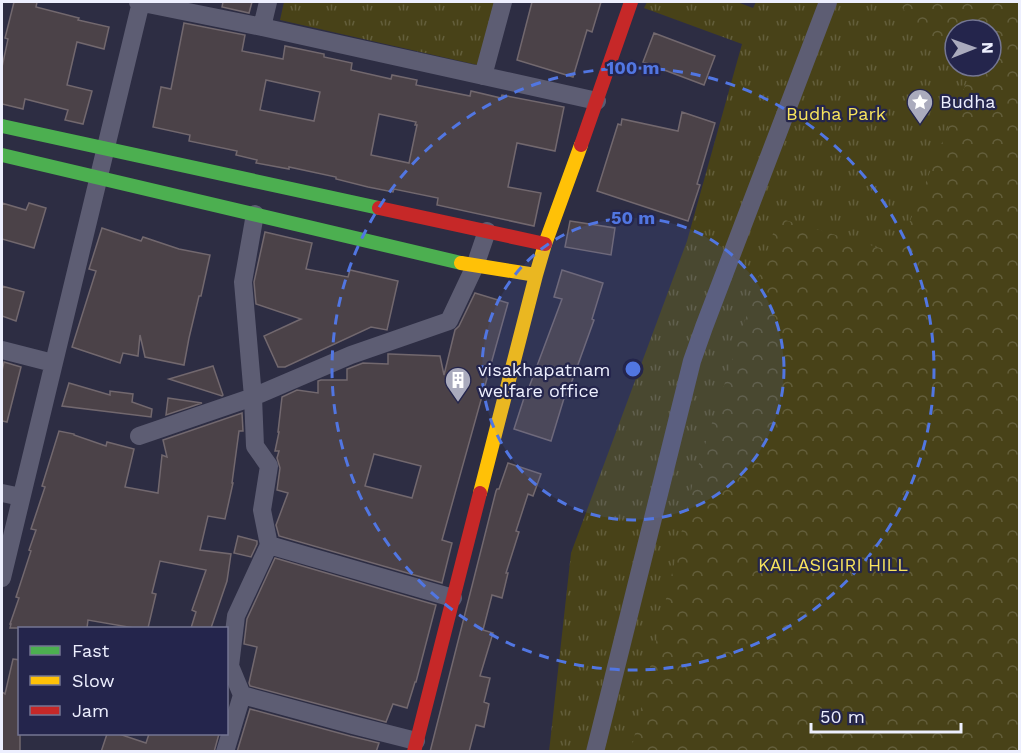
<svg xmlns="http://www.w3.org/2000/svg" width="1021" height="753" viewBox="0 0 1021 753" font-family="'Work Sans',sans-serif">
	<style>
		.forest { fill: url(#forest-crowns); fill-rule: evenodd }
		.park { fill: url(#park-tufts) }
		.building { fill: #4b4248; stroke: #72686e; stroke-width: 1.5; fill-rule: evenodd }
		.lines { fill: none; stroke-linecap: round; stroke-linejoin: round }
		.street { stroke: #5d5d73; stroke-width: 18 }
		.fast { stroke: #4caf50; stroke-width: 14 }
		.slow { stroke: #ffc107; stroke-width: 14 }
		.jam { stroke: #c62828; stroke-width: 14 }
		.ring { fill: none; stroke: #5176e2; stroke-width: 3; stroke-dasharray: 10 8 }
		.labels { text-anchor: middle; stroke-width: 4.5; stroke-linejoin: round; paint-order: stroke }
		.poi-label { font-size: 18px; fill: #edeffe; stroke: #24254c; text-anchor: start }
		.park-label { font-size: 18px; fill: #f7e35d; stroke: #24254c }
		.centre { fill: #5176e2; stroke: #24254c; stroke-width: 3 }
		.ring-label { font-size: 18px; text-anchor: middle; font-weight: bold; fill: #5176e2; stroke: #24254c; stroke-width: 4.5; stroke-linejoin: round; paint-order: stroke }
	</style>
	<defs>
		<pattern id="forest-crowns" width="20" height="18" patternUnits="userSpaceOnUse" patternTransform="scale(1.5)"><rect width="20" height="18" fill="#484218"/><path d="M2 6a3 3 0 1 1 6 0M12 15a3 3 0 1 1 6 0" fill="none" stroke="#635e3b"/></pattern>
		<pattern id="park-tufts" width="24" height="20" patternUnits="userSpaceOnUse" patternTransform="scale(1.5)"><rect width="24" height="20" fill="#484218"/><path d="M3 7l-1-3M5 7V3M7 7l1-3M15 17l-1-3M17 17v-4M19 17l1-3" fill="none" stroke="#635e3b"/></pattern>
	</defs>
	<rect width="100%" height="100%" fill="#2d2d43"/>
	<path class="forest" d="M805 2H1019V751L583 752ZM955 30H991V66H955Z"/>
	<path class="park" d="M284 2H497L482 66 280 20Z
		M647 2H737L753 8 756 2H897L967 81 897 253 778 218 693 482 631 751 549 752 571 553 687 241 742 44 644 8Z"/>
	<path class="building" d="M14 2H37L36 7 79 18 78 20 109 27 104 49 77 42 67 85 92 91 83 124 65 120 68 110 25 99 23 109 2 104V67L8 39 5 38Z
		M223 2H252L249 13 222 7Z
		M532 2H601L592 32 587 30 573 77 517 60Z
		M184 23 245 35 242 51 283 59 285 46 324 54V57L352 63 351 70 391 79 392 75 417 80 416 85 470 96 471 91 501 98 502 95 564 107 555 151 517 143 508 187 541 193 534 226 437 205 438 198 394 189 393 192 368 187 336 179V177L289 167V169L256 163 257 160 236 155 237 151 189 141 190 135 153 127 161 87 171 89ZM266 80 320 92 314 121 260 110ZM379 114 416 122 415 125H417L409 163 371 155Z
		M654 33 715 56 704 85 643 62Z
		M682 112 715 123 697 184 700 185 688 221 597 191 618 124 621 125 622 119 678 131Z
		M2 203 26 210 29 203 46 208 34 248 2 239Z
		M570 221 615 228 611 255 565 247Z
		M102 228 141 241 143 237 179 249 210 255 201 296H199L189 338 184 365 145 357 140 335 138 356 123 353 120 363 72 347 96 271 89 269Z
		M265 232 312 243 306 269 348 277 350 270 398 281 387 330 371 327 285 367H278L264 336 301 319 256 304 254 282Z
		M562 270 603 283 592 319 594 320 567 395H565L551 441 514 429 524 398H525L562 299 554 297Z
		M2 286 24 292 16 321 2 316Z
		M475 293 508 303 442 540 452 543 442 583 279 536 276 525 288 493 277 490 280 468 277 458 279 451H275L279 432H278L282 397 297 390 318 393V381L321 380H347V369L363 363 388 364V354H390L440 356 444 375 455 330 459 326ZM374 454 421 466 412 498 365 486Z
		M4 362 21 367 7 422 2 421V371Z
		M213 366 223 395 222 396 169 379Z
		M69 383 110 395V391L133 394 132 402 152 409 151 417 62 406Z
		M168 398 202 403 166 415Z
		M242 413 243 431H239L232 483H233L225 519 208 516 200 550 231 554 227 581 211 628H191L196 612 192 610 206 570 160 561 152 593 156 594 148 628H134L88 620 87 628H10L11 624H10L19 598 16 597 31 551 29 550 36 530 31 529 45 487 42 486 59 431 74 434V435L106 446 107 442 134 449 125 487 158 493 162 455 167 457 163 440Z
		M508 463 541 474 533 496 528 494 516 531 519 532 506 573H508L502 598 492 595 483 630 493 633 480 676 490 678 484 702 489 704 484 727 476 725 469 752H430L496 491 497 489H499Z
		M238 536 257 541V544L251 557 234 553Z
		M275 558 436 605 416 682H415L407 708 393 704 386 722 250 686 249 683 257 647 244 644 247 619Z
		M13 659 20 660V752H2V692L5 694Z
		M250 709 350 736 379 743 376 752H237Z
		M107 734H119L146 743 149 734H219L214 752H101Z"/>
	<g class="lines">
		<path class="street" d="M138 2 262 27 597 101
			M262 27 268 2
			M483 76 503 2
			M255 214 243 282 253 397 255 446 269 466 262 510 269 545
			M2 350 53 363
			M139 436 253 397 351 355 449 321 475 266 487 231
			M2 493 21 497
			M2 578 141 2
			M242 695 230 666 236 616 269 545 453 598
			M225 752 242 695 353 725 416 741
			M595 752 692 361 704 327 828 2"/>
		<path class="fast" d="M2 126 379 208
			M2 155 461 263"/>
		<path class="slow" d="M461 263 536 275
			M480 493 536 275 545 244 581 145"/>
		<path class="jam" d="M581 145 631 2
			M379 208 545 244
			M414 752 480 493"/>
	</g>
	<circle cx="633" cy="369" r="151" fill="#5176e2" fill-opacity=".12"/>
	<g class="ring">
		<circle cx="633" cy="369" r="151"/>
		<circle cx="633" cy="369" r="301"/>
	</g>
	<defs>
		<g id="sight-pin" transform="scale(1.35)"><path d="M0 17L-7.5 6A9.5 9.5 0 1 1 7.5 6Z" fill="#aaabbd" stroke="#24254c"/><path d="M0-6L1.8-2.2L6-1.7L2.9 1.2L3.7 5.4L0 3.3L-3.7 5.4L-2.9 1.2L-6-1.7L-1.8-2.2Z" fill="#fff"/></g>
		<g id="building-pin" transform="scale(1.35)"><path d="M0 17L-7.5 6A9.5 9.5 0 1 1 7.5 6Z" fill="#aaabbd" stroke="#24254c"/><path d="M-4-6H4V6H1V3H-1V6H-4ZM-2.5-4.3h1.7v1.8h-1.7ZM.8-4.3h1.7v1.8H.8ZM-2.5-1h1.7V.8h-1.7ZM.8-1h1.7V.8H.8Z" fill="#fff"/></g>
	</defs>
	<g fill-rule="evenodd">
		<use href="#sight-pin" x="920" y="102"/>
		<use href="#building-pin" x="458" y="380"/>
	</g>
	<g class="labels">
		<g class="poi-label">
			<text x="940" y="108">Budha</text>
			<text x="478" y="376">visakhapatnam<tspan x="478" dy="21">welfare office</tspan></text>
		</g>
		<g class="park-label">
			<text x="836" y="120">Budha Park</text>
			<text x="833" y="571">KAILASIGIRI HILL</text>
		</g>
	</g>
	<circle cx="633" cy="369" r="9" class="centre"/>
	<g class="ring-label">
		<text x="633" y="74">100 m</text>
		<text x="633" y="224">50 m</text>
	</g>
	<rect width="1021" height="753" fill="none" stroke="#edeffe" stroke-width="6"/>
	<rect x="18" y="627" width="210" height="108" fill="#24254c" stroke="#747693" stroke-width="1.5"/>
	<rect x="30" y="646" width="30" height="9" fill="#4caf50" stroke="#747693" stroke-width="1.5"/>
	<text x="72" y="657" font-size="18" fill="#edeffe">Fast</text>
	<rect x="30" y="676" width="30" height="9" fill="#ffc107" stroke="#747693" stroke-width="1.5"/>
	<text x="72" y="687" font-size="18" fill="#edeffe">Slow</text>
	<rect x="30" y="706" width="30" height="9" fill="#c62828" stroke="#747693" stroke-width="1.5"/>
	<text x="72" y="717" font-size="18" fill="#edeffe">Jam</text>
	<g transform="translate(973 48) rotate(89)"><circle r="28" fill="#24254c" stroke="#747693" stroke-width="1.5"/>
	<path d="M0-4.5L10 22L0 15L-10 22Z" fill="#aaabbd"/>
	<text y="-9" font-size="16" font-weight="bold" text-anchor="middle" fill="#edeffe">N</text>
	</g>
	<path d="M811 723v9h150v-9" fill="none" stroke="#edeffe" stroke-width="3"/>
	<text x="820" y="723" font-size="18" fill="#edeffe" stroke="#24254c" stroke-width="4.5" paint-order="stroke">50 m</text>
</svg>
